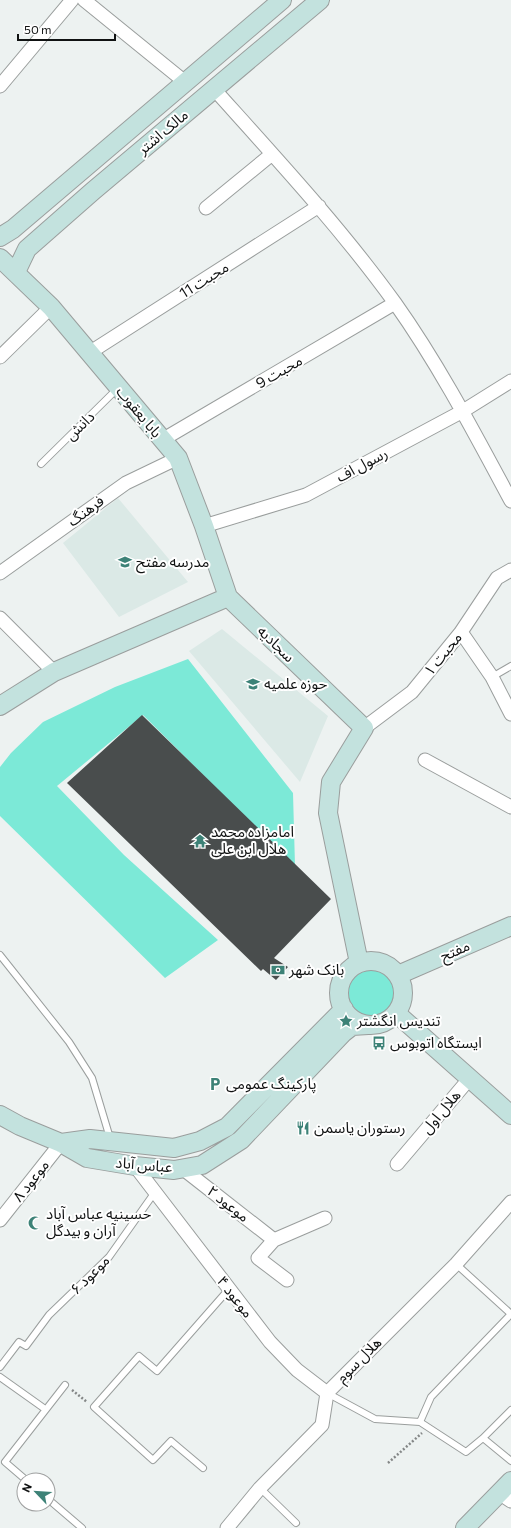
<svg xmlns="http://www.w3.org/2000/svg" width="511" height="1528" viewBox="0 0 511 1528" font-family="Commissioner,'Noto Sans Arabic',sans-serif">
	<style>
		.built { fill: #dbe9e6 }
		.green { fill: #7ce9d7 }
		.building { fill: #494d4d }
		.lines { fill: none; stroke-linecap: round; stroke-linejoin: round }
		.lane-casing { stroke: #9a9e9d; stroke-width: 8 }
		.street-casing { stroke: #9a9e9d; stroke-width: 15 }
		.secondary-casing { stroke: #9a9e9d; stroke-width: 20 }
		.path { stroke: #848787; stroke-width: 2.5; stroke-dasharray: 2 2; stroke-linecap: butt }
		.lane { stroke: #fff; stroke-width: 6 }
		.street { stroke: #fff; stroke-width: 13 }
		.secondary { stroke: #c3e2de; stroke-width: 18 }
		.labels { text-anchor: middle; stroke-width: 4; stroke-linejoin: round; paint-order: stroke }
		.street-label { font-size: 15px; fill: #101212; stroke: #fff }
		.poi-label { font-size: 15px; fill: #101212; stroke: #fff; text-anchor: start }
	</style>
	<rect width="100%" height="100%" fill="#edf2f1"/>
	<path class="built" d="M118 498 188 582 119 617 63 543Z
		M222 629 328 716 300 782 189 651Z"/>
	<path class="green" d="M188 659 293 793 295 866 143 715 57 786 124 855 218 940 165 978 0 816V767L11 753 43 722 115 687Z
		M345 992a27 27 0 1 1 54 0a27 27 0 1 1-54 0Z"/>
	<path class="building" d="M142 715 331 899 274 958 288 967 276 980 263 969 261 971 67 783Z"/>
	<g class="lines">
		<g class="lane-casing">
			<path id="lane" d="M41 464 117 389
				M492 677 511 666
				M0 955 69 1042 92 1078 110 1138
				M456 1264 511 1314
				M0 1367 19 1342 26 1346 49 1315 109 1257 155 1192
				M0 1377 45 1409
				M327 1393 375 1419 420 1422 466 1452 483 1438 511 1461
				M420 1422 431 1397 511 1314
				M483 1438 511 1410
				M203 1468 171 1441 153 1460 94 1407 139 1356 157 1371 229 1289
				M26 1480 5 1462 65 1385
				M260 1488 296 1523
				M48 1499 82 1528"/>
		</g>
		<g class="street-casing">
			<path id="street" d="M84 0 185 82
				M0 86 72 0
				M214 89C276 158 340 227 395 303 439 365 475 434 511 501
				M206 208 272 154
				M89 353 319 206
				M0 357 51 307
				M162 440 395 303
				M204 526 306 495 463 411 511 381
				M0 573 126 483 178 458
				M0 618 54 672
				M461 632 492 677 511 714
				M364 728 412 692 461 632 497 578 511 570
				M425 760 511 807
				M397 1164 470 1078
				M135 1166 270 1342 297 1370 327 1393
				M182 1168 274 1240
				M0 1220 61 1143
				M287 1280 258 1258 274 1240 325 1218
				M499 1493 511 1501
				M227 1528 260 1488 322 1425 327 1393 456 1264 511 1202"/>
		</g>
		<g class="secondary-casing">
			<path id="secondary" d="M0 237 13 229 282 0
				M0 258 51 307 178 458 204 526 228 597 364 728 331 782 328 813 359 963
				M16 272 27 249 93 191 320 0
				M0 706 54 672 228 597
				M339 993a32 32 0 1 1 64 0a32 32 0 1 1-64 0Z
				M398 975 511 926
				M396 1013 511 1115
				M0 1115 20 1126 61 1143 87 1158 135 1166 174 1170 202 1165 241 1140 343 1033 352 1026 368 1025
				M61 1143 90 1139 174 1148 200 1141 227 1127 344 1009
				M465 1528 511 1481"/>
		</g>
		<path class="path" d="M72 1390 87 1402
			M388 1463 422 1433"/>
		<use href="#lane" class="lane"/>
		<use href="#street" class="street"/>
		<use href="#secondary" class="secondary"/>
	</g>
	<defs>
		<g id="school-bare" transform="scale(1.08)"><path d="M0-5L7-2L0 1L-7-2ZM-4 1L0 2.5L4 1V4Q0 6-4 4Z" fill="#3d8277" stroke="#fff" stroke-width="2.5" paint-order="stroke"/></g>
		<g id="temple-bare" transform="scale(1.08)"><path d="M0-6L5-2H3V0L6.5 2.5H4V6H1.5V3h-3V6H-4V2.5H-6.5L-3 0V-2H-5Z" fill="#3d8277" stroke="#fff" stroke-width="2.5" paint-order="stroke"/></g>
		<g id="bank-bare" transform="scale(1.08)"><path d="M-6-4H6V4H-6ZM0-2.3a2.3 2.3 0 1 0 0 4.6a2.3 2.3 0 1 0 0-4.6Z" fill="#3d8277" stroke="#fff" stroke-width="2.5" paint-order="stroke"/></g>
		<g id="sight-bare" transform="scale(1.08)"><path d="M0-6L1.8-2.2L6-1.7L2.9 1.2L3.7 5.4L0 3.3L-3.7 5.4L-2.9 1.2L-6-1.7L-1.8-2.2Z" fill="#3d8277" stroke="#fff" stroke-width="2.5" paint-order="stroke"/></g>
		<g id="bus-bare" transform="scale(1.08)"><path d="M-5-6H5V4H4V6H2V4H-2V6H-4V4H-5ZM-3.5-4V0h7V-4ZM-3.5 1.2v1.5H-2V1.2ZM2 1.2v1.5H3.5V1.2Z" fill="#3d8277" stroke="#fff" stroke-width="2.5" paint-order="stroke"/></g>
		<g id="parking-bare" transform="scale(1.08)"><path d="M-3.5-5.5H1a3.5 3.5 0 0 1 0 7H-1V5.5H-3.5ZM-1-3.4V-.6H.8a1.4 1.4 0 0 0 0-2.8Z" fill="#3d8277" stroke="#fff" stroke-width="2.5" paint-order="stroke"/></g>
		<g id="restaurant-bare" transform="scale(1.08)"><path d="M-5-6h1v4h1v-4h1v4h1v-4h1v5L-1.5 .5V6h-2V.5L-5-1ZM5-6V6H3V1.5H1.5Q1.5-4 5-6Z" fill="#3d8277" stroke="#fff" stroke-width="2.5" paint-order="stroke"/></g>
		<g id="mosque-bare" transform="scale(1.08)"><path d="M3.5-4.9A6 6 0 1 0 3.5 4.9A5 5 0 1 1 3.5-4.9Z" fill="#3d8277" stroke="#fff" stroke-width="2.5" paint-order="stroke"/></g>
	</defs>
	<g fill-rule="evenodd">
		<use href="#school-bare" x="125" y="562"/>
		<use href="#school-bare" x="253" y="684"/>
		<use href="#temple-bare" x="200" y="841"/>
		<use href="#bank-bare" x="278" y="970"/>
		<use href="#sight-bare" x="346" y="1021"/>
		<use href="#bus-bare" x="379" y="1043"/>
		<use href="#parking-bare" x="215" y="1084"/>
		<use href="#restaurant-bare" x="303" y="1128"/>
		<use href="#mosque-bare" x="35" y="1223"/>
	</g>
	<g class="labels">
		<g class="street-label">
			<text transform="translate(163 132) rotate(-40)" y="5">مالک اشتر</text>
			<text transform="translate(204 280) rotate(-32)" y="5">محبت 11</text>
			<text transform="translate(279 372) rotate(-30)" y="5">محبت 9</text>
			<text transform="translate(139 412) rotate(50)" y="5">بابا یعقوب</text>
			<text transform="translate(80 426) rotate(-44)" y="5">دانش</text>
			<text transform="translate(362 465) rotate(-28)" y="5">رسول اف</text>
			<text transform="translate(86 511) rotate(-36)" y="5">فرهنگ</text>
			<text transform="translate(276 644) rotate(44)" y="5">سجادیه</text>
			<text transform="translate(443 654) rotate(-51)" y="5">محبت ۱</text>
			<text transform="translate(455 951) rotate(-24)" y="5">مفتح</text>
			<text transform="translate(441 1112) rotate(-50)" y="5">هلال اول</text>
			<text transform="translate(144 1165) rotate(5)" y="5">عباس آباد</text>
			<text transform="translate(31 1181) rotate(-52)" y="5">موعود ۸</text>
			<text transform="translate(228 1204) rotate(38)" y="5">موعود ۲</text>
			<text transform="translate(90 1275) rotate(-45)" y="5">موعود ۶</text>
			<text transform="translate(235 1297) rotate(52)" y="5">موعود ۴</text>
			<text transform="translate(359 1360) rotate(-45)" y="5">هلال سوم</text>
		</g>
		<g class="poi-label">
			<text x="136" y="567">مدرسه مفتح</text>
			<text x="264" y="689">حوزه علمیه</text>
			<text x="211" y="837">امامزاده محمد<tspan x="211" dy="17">هلال ابن علی</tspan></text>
			<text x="289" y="975">بانک شهر</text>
			<text x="357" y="1026">تندیس انگشتر</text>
			<text x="390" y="1048">ایستگاه اتوبوس</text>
			<text x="226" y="1089">پارکینگ عمومی</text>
			<text x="314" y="1133">رستوران یاسمن</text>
			<text x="46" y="1219">حسینیه عباس آباد<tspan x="46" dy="17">آران و بیدگل</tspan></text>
		</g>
	</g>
	<g transform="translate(36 1492) rotate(295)"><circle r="19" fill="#ffffff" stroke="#9fa0a0"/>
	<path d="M0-3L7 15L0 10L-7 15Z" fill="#3d8277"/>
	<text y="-6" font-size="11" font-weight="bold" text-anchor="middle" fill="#101212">N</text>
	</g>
	<path d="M18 34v6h97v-6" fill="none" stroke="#101212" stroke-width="2"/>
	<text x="24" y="34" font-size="12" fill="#101212" stroke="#ffffff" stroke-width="3" paint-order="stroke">50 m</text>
</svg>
